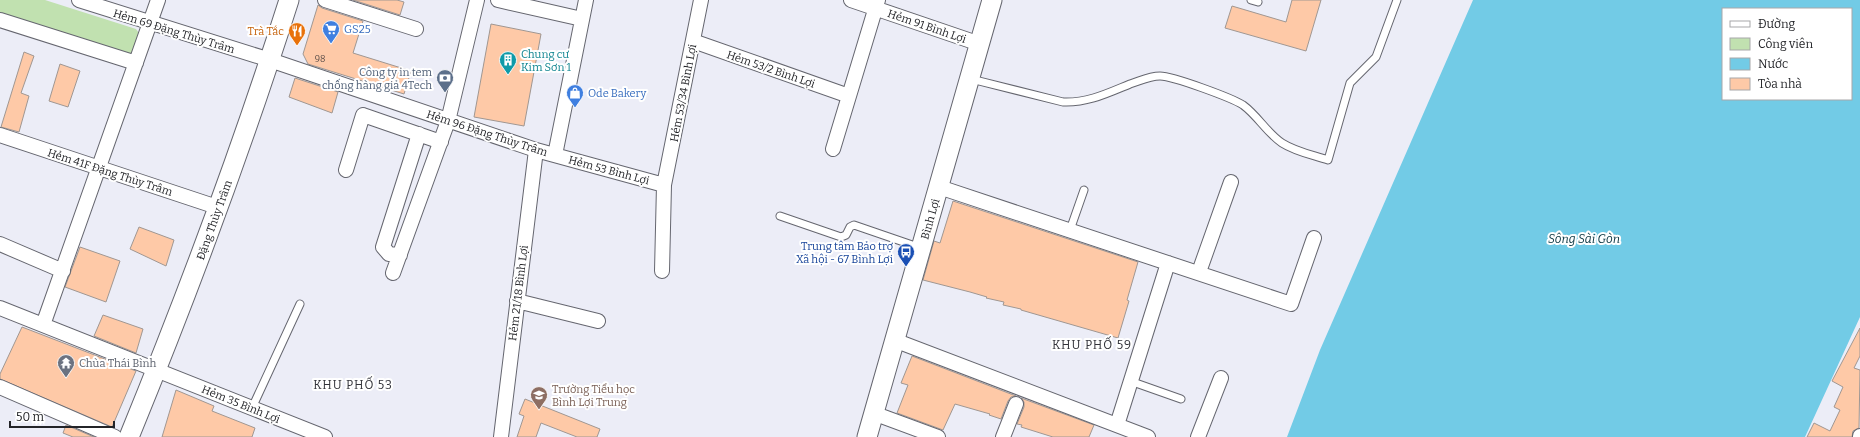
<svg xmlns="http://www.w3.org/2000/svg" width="1860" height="437" viewBox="0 0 1860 437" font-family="Bitter,serif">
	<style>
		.green { fill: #c1e1b0 }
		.water { fill: #72cbe6; fill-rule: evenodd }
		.building { fill: #fec9a7; stroke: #a09792 }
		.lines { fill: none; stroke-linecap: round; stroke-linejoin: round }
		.lane-casing { stroke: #65666f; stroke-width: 9 }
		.street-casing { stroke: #65666f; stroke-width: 16 }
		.secondary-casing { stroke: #65666f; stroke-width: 21 }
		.lane { stroke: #fff; stroke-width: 7 }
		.street { stroke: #fff; stroke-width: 14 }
		.secondary { stroke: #fff; stroke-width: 19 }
		.labels { text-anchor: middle; stroke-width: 4; stroke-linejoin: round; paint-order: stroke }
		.number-label { font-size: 9px; fill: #5a4d48 }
		.street-label { font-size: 11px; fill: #232428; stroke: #fff }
		.shop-label { font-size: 11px; fill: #366cbe; stroke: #fff; text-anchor: start }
		.food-label { font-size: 11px; fill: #c56008; stroke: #fff; text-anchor: end }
		.culture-label { font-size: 11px; fill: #0d838f; stroke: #fff; text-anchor: start }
		.service-label { font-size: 11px; fill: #4e5e75; stroke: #fff; text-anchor: end }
		.transit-label { font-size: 11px; fill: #164399; stroke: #fff; text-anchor: end }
		.worship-label { font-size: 11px; fill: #5b616d; stroke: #fff; text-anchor: start }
		.education-label { font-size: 11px; fill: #785e54; stroke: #fff; text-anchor: start }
		.water-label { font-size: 12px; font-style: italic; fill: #07333f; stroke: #fff }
		.neighbourhood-label { font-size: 12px; letter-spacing: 1px; fill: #313239; stroke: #fff }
	</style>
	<rect width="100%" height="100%" fill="#ecedf7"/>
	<path class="green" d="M0 0H45L136 29 141 36 136 52 129 56 0 14Z"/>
	<path class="water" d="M1473 0H1860V317L1805 437H1287L1320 350ZM1723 9H1851V99H1723Z"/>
	<path class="building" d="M353 0H397L404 2 400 15Z
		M1292 0H1321L1306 51 1225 28 1232 6 1286 22Z
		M318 5 322 8 363 21 353 53 411 71 404 94 308 64 303 54Z
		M491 24 541 34 524 126 474 117Z
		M24 52 34 56 21 93 29 96 19 132 1 127Z
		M60 64 80 71 68 107 49 101Z
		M295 78 338 92 332 113 289 97Z
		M953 201 1138 262 1127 300 1129 301 1118 338 1021 310V309L1003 305 1004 302 986 298 987 297 970 292 923 280 934 241 940 243Z
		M139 227 174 240 166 266 130 249Z
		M80 247 120 261 106 302 65 287Z
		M103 315 143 329 136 353 94 336Z
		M22 327 136 371 112 427 0 379V374Z
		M1860 328V356L1854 368 1860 370 1859 428 1853 431 1852 437H1807L1814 423 1830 431 1840 410 1834 407 1843 387 1832 381Z
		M912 356 1016 396 1011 397 1008 401 1001 419 989 415 990 414 955 404 943 430 897 413 908 385 901 383Z
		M176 390 214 406 212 411 255 428 252 437H162Z
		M1021 398 1094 425 1089 437H1053L1021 427 1022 425 1017 424 1024 407V402Z
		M525 399 600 429 597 437H577L541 423 536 437H517L524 416 519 414Z
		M66 425 94 437H73L63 433Z"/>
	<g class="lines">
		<g class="lane-casing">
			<path id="lane" d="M1251 0 1258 2
				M971 79 1063 102C1088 103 1108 93 1130 84 1140 81 1149 76 1160 76 1173 76 1232 98 1243 105 1258 116 1267 133 1282 143 1296 152 1313 155 1328 160L1350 83 1376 57 1397 0
				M780 216 841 237 846 235 850 227 854 225 921 248
				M1070 230 1084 190
				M1130 381 1181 399
				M252 408 300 304"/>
		</g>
		<g class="street-casing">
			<path id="street" d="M79 0 270 60 536 150 664 185
				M325 0 416 29
				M498 0 582 19
				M851 0 980 44
				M0 20 136 63
				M693 41 849 96
				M0 135 220 208
				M833 149 878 0
				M555 155 586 0
				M346 170 363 115 441 142
				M939 187 1291 304 1314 238
				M0 244 63 271
				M400 255 389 254 383 247 419 134
				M662 271 664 185 701 0
				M1199 272 1231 182
				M393 273 448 121 477 0
				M517 301 598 321
				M0 308 325 437
				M43 325 158 0
				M894 340 1148 437
				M0 387 115 437
				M873 413 938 437
				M1117 425 1168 263
				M501 437 536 150
				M1003 437 1016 404
				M1198 437 1221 378
				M1860 437V436"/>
		</g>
		<g class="secondary-casing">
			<path id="secondary" d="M129 437C188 293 242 148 289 0
				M867 437 992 0"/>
		</g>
		<use href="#lane" class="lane"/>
		<use href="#street" class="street"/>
		<use href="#secondary" class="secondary"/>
	</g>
	<defs>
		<g id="supermarket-pin" transform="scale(0.9)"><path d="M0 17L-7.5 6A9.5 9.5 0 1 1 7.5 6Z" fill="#3f7fe0" stroke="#fff"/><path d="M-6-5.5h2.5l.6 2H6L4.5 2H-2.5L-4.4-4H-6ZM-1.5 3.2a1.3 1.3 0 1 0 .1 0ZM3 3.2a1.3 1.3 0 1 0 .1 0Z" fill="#fff"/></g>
		<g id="restaurant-pin" transform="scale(0.9)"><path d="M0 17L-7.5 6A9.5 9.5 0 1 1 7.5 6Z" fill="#e8710a" stroke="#fff"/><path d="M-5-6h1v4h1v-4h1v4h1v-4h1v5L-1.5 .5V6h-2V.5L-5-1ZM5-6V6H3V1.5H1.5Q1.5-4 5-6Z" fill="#fff"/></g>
		<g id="building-pin" transform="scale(0.9)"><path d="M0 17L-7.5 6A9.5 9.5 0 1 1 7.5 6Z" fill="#0f9aa8" stroke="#fff"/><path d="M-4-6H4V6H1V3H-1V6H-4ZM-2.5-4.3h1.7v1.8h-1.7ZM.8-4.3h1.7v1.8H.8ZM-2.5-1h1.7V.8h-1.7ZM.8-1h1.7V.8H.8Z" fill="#fff"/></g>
		<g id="bank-pin" transform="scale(0.9)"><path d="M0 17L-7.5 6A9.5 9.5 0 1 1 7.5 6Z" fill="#5c6f8a" stroke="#fff"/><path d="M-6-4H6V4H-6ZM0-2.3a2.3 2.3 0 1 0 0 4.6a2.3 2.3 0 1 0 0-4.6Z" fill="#fff"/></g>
		<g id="shop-pin" transform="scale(0.9)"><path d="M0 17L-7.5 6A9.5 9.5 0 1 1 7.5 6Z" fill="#3f7fe0" stroke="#fff"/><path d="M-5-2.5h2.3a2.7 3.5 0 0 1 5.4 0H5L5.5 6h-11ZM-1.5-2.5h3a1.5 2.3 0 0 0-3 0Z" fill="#fff"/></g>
		<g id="bus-pin" transform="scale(0.9)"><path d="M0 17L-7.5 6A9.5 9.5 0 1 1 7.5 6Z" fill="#1a4fb4" stroke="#fff"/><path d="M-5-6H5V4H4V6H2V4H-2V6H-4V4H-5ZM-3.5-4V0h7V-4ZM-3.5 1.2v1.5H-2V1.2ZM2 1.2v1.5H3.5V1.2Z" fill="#fff"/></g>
		<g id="temple-pin" transform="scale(0.9)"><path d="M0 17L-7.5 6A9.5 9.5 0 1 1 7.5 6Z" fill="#6b7280" stroke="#fff"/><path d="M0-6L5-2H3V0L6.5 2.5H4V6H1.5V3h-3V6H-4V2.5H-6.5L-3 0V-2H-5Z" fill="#fff"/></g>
		<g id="school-pin" transform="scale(0.9)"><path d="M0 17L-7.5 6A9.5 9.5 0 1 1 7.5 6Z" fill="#8d6e63" stroke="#fff"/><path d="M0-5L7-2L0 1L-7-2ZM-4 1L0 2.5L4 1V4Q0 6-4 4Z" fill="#fff"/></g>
	</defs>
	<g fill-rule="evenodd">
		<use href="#supermarket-pin" x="331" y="29"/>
		<use href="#restaurant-pin" x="297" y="31"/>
		<use href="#building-pin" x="508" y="60"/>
		<use href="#bank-pin" x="445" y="78"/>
		<use href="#shop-pin" x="575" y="93"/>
		<use href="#bus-pin" x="906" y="252"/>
		<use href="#temple-pin" x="66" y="363"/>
		<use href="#school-pin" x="539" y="395"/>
	</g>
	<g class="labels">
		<g class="number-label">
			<text x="320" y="62">98</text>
		</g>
		<g class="street-label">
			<text transform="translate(927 26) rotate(19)" y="4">Hẻm 91 Bình Lợi</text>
			<text transform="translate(174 31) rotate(17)" y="4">Hẻm 69 Đặng Thùy Trâm</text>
			<text transform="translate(771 69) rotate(19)" y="4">Hẻm 53/2 Bình Lợi</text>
			<text transform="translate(683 93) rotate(-79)" y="4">Hẻm 53/34 Bình Lợi</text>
			<text transform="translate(487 133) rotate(18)" y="4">Hẻm 96 Đặng Thùy Trâm</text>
			<text transform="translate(609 170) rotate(15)" y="4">Hẻm 53 Bình Lợi</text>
			<text transform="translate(110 172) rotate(18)" y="4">Hẻm 41F Đặng Thùy Trâm</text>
			<text transform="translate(930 219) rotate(-74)" y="4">Bình Lợi</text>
			<text transform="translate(214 220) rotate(-70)" y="4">Đặng Thùy Trâm</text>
			<text transform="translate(518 293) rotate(-83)" y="4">Hẻm 21/18 Bình Lợi</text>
			<text transform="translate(241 404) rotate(22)" y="4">Hẻm 35 Bình Lợi</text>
		</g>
		<g class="shop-label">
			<text x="344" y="33">GS25</text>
			<text x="588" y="97">Ode Bakery</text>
		</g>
		<g class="food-label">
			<text x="284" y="35">Trà Tắc</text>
		</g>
		<g class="culture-label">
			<text x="521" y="58">Chung cư<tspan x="521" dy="13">Kim Sơn 1</tspan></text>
		</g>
		<g class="service-label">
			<text x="432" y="76">Công ty in tem<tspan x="432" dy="13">chống hàng giả 4Tech</tspan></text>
		</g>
		<g class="transit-label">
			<text x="893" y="250">Trung tâm Bảo trợ<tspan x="893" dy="13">Xã hội - 67 Bình Lợi</tspan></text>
		</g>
		<g class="worship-label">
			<text x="79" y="367">Chùa Thái Bình</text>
		</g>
		<g class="education-label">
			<text x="552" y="393">Trường Tiểu học<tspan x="552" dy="13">Bình Lợi Trung</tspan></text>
		</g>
		<g class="water-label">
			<text x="1584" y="243">Sông Sài Gòn</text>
		</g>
		<g class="neighbourhood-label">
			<text x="1092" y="349">KHU PHỐ 59</text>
			<text x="353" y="389">KHU PHỐ 53</text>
		</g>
	</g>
	<rect x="1722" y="8" width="130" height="92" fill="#ffffff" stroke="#a7a7a9"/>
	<rect x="1730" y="21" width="20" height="6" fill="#ffffff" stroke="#a7a7a9"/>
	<text x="1758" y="28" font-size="12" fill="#232428">Đường</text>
	<rect x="1730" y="38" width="20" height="12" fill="#c1e1b0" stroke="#a7a7a9"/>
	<text x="1758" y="48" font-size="12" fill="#232428">Công viên</text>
	<rect x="1730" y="58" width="20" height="12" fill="#72cbe6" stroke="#a7a7a9"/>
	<text x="1758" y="68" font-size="12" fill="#232428">Nước</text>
	<rect x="1730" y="78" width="20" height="12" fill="#fec9a7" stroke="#a7a7a9"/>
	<text x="1758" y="88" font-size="12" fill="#232428">Tòa nhà</text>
	<path d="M10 421v6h104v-6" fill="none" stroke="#232428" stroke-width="2"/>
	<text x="16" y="421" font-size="12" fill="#232428" stroke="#ffffff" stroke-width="3" paint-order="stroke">50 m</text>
</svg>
